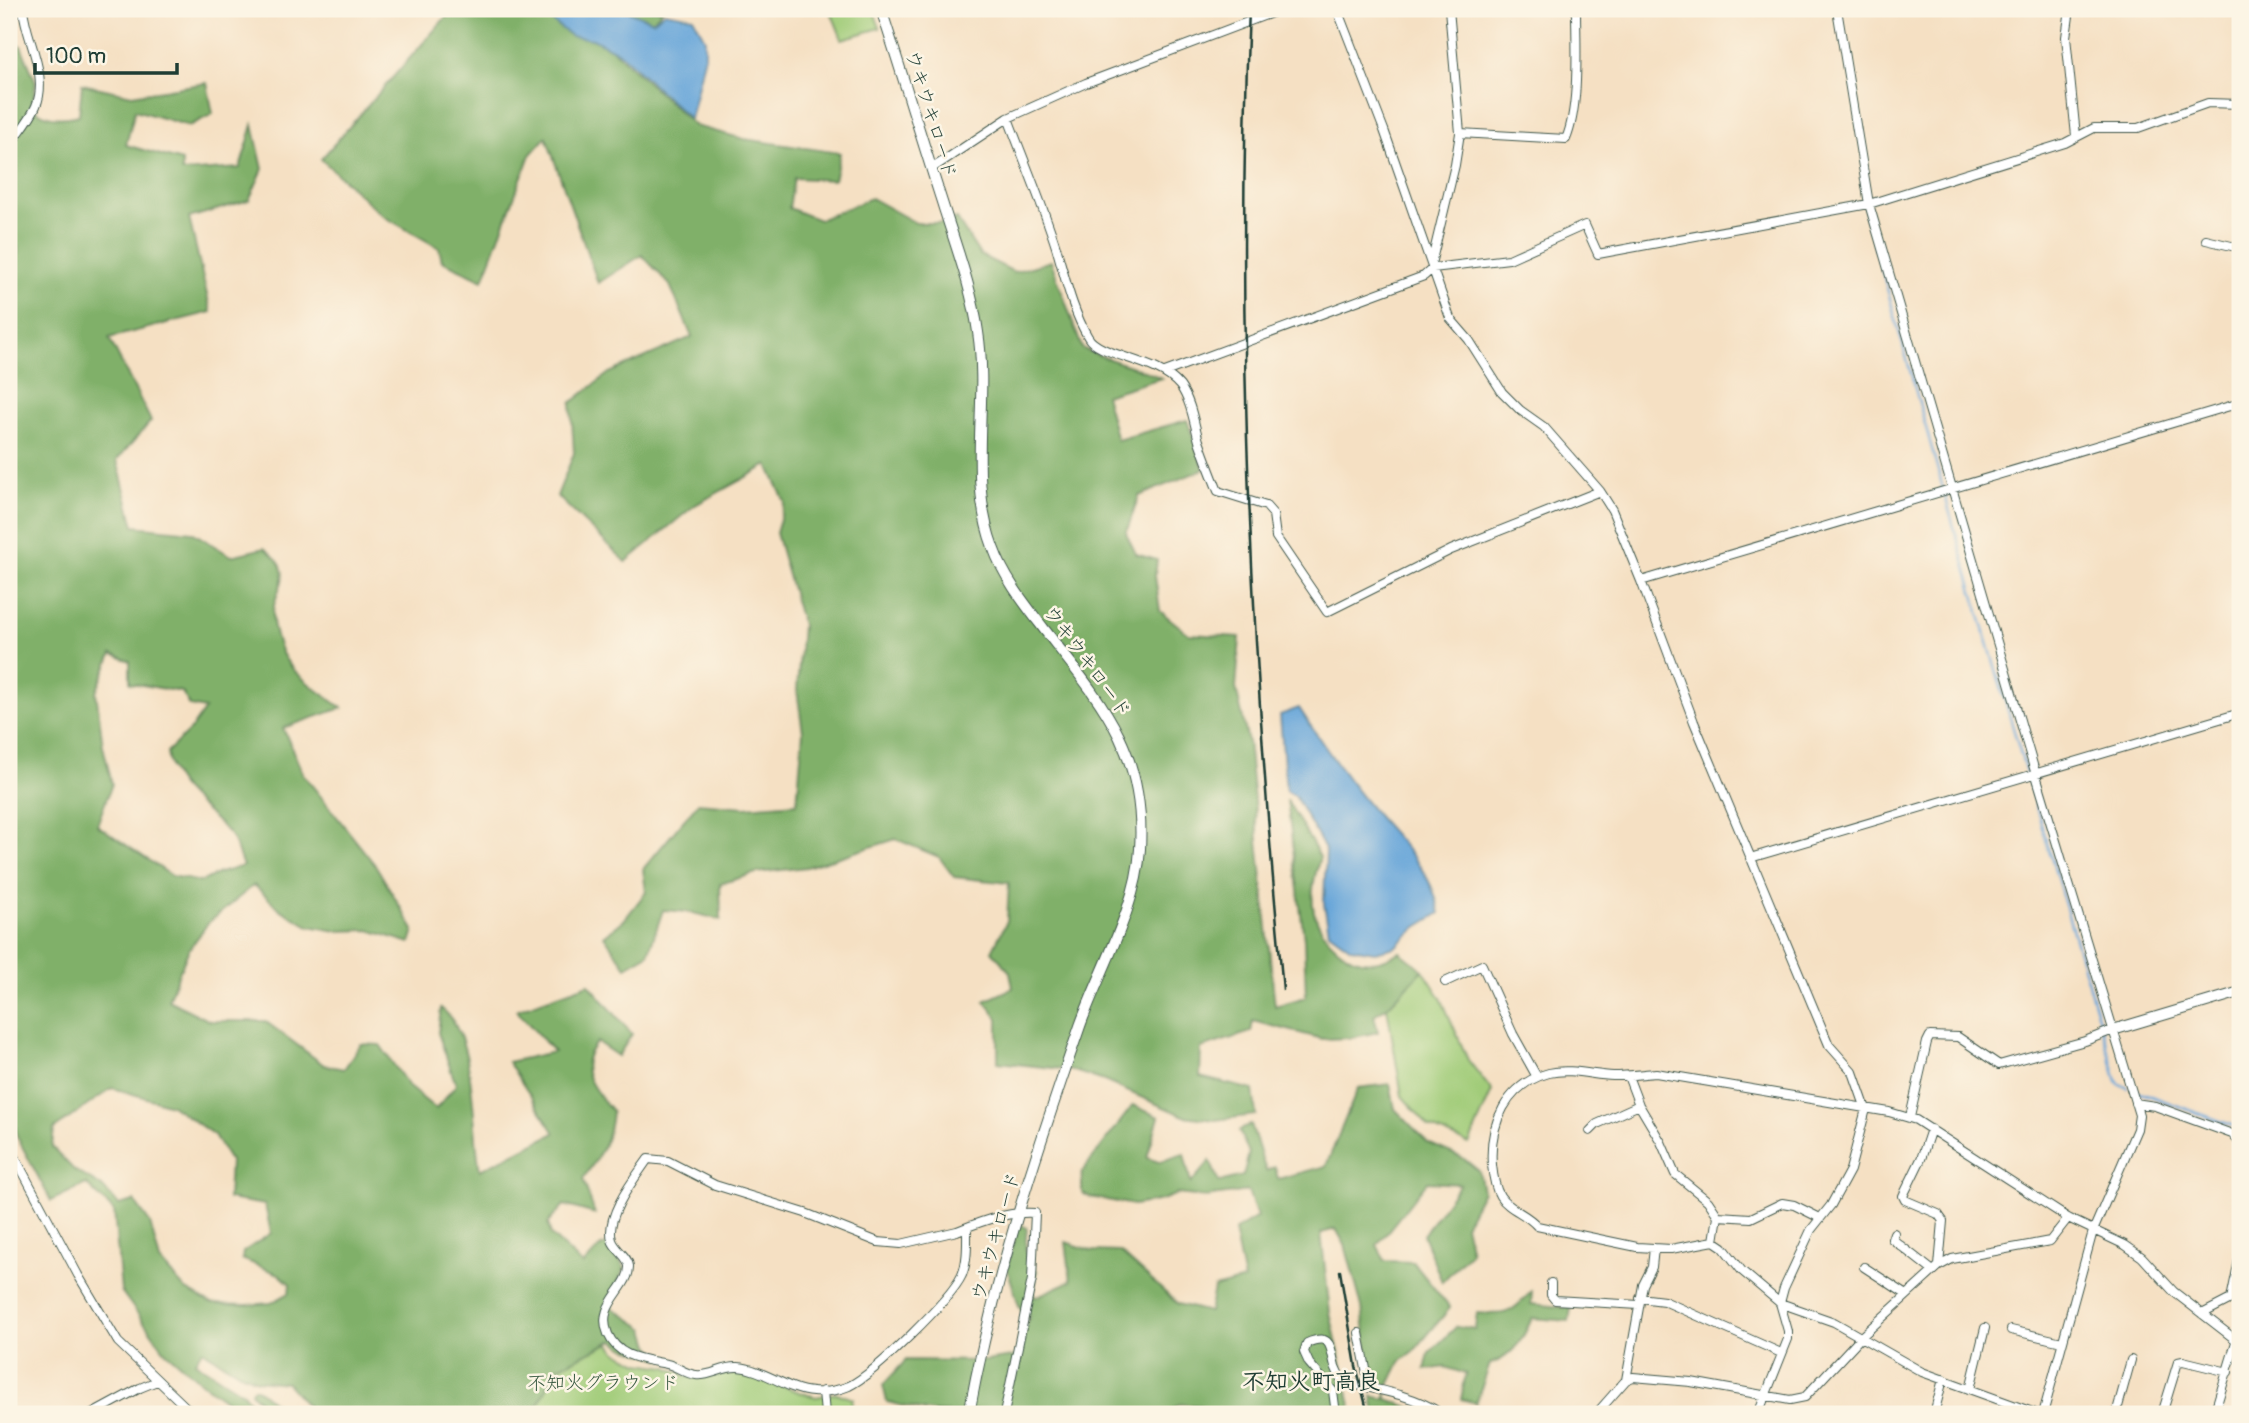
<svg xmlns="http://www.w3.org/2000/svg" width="2249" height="1423" viewBox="0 0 2249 1423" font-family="Pangolin,'Klee One',sans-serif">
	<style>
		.green { fill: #a1cc79; stroke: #608456; stroke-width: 2 }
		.forest { fill: #80b069; stroke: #50764e; stroke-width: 2; fill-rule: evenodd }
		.water { fill: #67a6d9; stroke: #437286; stroke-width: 2 }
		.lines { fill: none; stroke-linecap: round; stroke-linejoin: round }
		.stream { stroke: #67a6d9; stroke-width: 2.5 }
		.minor-casing { stroke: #3f5549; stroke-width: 10 }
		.tertiary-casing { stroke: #3f5549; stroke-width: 12 }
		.minor { stroke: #fff; stroke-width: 8 }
		.tertiary { stroke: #fff; stroke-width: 10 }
		.rail { stroke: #1f3d34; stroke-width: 2.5 }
		.labels { text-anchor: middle; stroke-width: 5; stroke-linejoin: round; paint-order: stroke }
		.street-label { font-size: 19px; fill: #1f3d34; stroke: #fcf5e5 }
		.park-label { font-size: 19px; fill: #395a42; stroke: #fcf5e5 }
		.quarter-label { font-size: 23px; font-weight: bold; fill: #1f3d34; stroke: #fcf5e5 }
	</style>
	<rect width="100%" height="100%" fill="#fcf5e5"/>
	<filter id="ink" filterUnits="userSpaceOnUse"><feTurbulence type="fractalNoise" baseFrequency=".0143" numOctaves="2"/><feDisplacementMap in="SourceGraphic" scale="14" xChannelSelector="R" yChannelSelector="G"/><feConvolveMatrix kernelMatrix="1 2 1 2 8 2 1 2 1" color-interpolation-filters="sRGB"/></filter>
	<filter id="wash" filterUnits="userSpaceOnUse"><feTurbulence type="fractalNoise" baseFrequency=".00686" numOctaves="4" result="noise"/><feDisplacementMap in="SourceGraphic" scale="28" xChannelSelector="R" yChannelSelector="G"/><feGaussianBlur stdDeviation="1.57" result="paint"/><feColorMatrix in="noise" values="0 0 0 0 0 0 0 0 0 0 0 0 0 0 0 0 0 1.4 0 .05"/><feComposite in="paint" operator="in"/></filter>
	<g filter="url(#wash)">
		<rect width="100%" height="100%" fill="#f5e0c3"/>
		<path class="green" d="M830 9H873L880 28 842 39Z
			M1423 970 1441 998 1468 1060 1492 1091 1469 1144 1429 1127 1402 1096 1387 1007Z
			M609 1343 617 1352 639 1363 667 1367 688 1377 728 1370 743 1371 799 1392 816 1397 837 1393 853 1399 851 1409 852 1414H533L558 1367Z"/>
		<path class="forest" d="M453 9H537L571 36H587L612 49 695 126 744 139 840 153 834 180 794 178 789 208 819 220 871 198 916 223H941L957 219 980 255 1014 272 1051 261 1082 348C1108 361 1134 365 1161 378L1105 395 1117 440 1187 420 1204 469 1139 496 1126 533 1136 554 1157 560 1155 576 1160 611 1189 634 1240 637 1236 688 1248 742 1275 1006 1306 997 1304 939 1287 800 1320 857C1315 875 1310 893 1314 912 1321 938 1349 967 1379 961 1386 960 1393 955 1400 952L1423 970 1387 1007 1374 1015 1378 1032 1350 1038 1323 1039 1253 1021 1251 1032 1201 1048 1200 1077 1253 1090 1256 1115 1215 1120 1184 1116 1104 1081 1071 1070 998 1062V1018L985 1001 1013 988 1010 972 992 951 1007 921 1009 883 954 877 939 857 896 839 807 867 756 873 720 884 721 920 689 912 663 910 648 954 626 967 604 936 624 920 646 892 643 869 698 803 745 807 797 803 803 732 797 690 802 625 776 533 785 502 768 465 695 505 626 562 557 496 574 453 571 403 609 373 692 337 670 285 642 255 598 283 546 137 530 155 483 280 442 261 439 248 383 216 321 159Z
			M623 9H663L653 21Z
			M9 42 21 46 36 82 32 107C47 120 61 119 79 115L82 84 132 95 207 83 213 114 189 126 135 110 126 145 182 161V172L240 168 253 125 263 169 249 200 189 218 211 312 109 338 151 421 117 460 134 526 192 532 231 556 264 548C302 575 270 588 273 621 274 630 278 644 282 653 293 676 322 693 342 708L283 728 303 774 376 866 414 930 410 943 369 930 337 931 309 926 281 910 254 885 208 923 188 951 168 1000 210 1021H265L324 1065 344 1069 361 1044 380 1045 410 1088 436 1109 456 1085 438 1033 441 1008C478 1036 471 1127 480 1170L555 1133 508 1062 554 1052 516 1010 589 984 632 1034 618 1056 597 1042C573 1068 594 1089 612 1111 610 1140 600 1155 583 1179L595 1214 564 1205 548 1223 551 1235 583 1265 601 1246 609 1245 625 1268 607 1304 645 1329 650 1345 663 1360 623 1347 614 1340 558 1367 533 1414H314L287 1383 257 1380 240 1373 202 1350 195 1362 243 1393 259 1412 254 1414 241 1411 202 1383 165 1351 121 1291 114 1211 86 1184 51 1201 17 1137 9 1093V272L12 271 19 250 9 234ZM112 654 130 661V683L182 692 190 706 205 709 191 729 167 752C170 790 208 808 230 835 236 844 239 857 243 866L217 874 201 882 172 876 97 825 112 784 103 746 96 692ZM112 1088 171 1105 214 1135 230 1161 228 1199 265 1205 271 1233 243 1252 242 1259 279 1274 290 1284 289 1293 271 1303 247 1305 212 1304 186 1290 160 1261 150 1223 134 1201 119 1205 101 1186 74 1170 52 1147 54 1129Z
			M1390 1084 1395 1109 1428 1143 1463 1158 1479 1171 1483 1191 1465 1225 1471 1252 1442 1282 1423 1235 1460 1184 1427 1182 1377 1245 1385 1261 1413 1262 1450 1308 1414 1351 1400 1362 1387 1389V1399L1428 1414H1375L1372 1396 1386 1399 1387 1389 1376 1381 1369 1367 1362 1307 1345 1245 1336 1229 1321 1233 1330 1313 1353 1414H1199L1201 1406 1180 1404 1166 1414H975V1409C947 1419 915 1409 887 1402L883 1385 906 1360 985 1361 1019 1356 1029 1316 1020 1309 1007 1268 1018 1223 1027 1228C1025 1244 1023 1260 1037 1271L1033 1298 1071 1281 1066 1242 1092 1251 1120 1252 1178 1304 1209 1312 1214 1288 1244 1280 1234 1231 1257 1217 1248 1191 1205 1197 1177 1194 1162 1200 1134 1205 1090 1197 1082 1193V1172L1133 1105 1159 1117 1147 1158 1159 1162 1184 1154 1191 1183 1210 1161 1219 1182 1243 1176 1249 1153 1239 1131 1251 1124 1266 1171 1275 1167 1278 1179 1326 1166 1358 1088Z
			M1532 1291 1531 1304 1571 1308 1569 1321 1532 1318C1523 1339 1513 1357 1490 1364L1476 1403 1461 1399 1466 1374 1445 1367 1425 1370 1429 1353 1457 1326 1475 1329 1477 1313C1509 1316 1510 1313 1532 1291Z
			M253 1388H256L288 1414H271L251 1392Z"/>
		<path class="water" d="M537 9H623L653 21 665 12 693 17 705 39V55L690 119 620 53 593 39 571 36Z
			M1299 708C1323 745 1348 781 1376 814 1402 845 1432 871 1440 913L1417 927 1395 947 1375 952 1351 948 1329 932 1324 904 1326 851 1295 796 1286 791 1280 715Z"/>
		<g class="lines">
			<path class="stream" d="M1866 213 1949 510 2116 1078 2118 1083 2128 1088
				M2134 1090 2234 1126 2240 1130"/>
		</g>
	</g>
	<g filter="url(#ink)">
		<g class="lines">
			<g class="minor-casing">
				<path id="minor" d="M1337 9 1384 130 1450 318 1469 340 1502 392 1520 410 1544 427 1600 491 1612 510 1641 581 1694 722 1829 1045 1853 1072 1866 1109 1850 1170 1831 1205 1811 1230 1784 1288 1780 1303 1788 1331V1339L1758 1414
					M1837 9 1869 204 2036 775 2139 1115 2137 1129 2093 1231 2043 1414
					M2070 9 2066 37 2076 136
					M1008 118C1024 161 1042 203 1056 247 1065 277 1072 310 1088 337 1099 357 1157 358 1180 386 1191 401 1194 423 1199 441 1205 458 1211 474 1218 491L1266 506 1273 514 1276 537 1327 612 1451 550 1600 491
					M1460 133 1566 139C1580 106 1576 45 1576 9
					M9 147C17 134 30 120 36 106 49 75 26 40 23 9
					M931 169 1008 118 1086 83 1282 9
					M2206 240 2240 248
					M1432 260 1455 165 1460 133 1449 9
					M1165 372 1424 276 1433 268 1509 259 1585 225 1598 254 1869 204 2065 143 2094 128H2138L2208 103 2240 104
					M1641 581 2240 403
					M1750 858 2240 713
					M1445 982 1482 965 1513 1034 1537 1077
					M1628 1076 1639 1105 1661 1142 1675 1174 1708 1201 1718 1216 1714 1241
					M2135 1103 2155 1106 2232 1134 2240 1143
					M1910 1117 1927 1042 1930 1036 1958 1037 1999 1065 2085 1041 2113 1030
					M1931 1129 1921 1159 1903 1196 1905 1200 1938 1214 1943 1221 1939 1266
					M1590 1131 1597 1124 1639 1105
					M9 1146 78 1275 118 1342 193 1414
					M1718 1216 1751 1218 1782 1203 1794 1205 1820 1218
					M967 1228C967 1242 968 1261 962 1275 951 1299 874 1374 849 1386 840 1390 823 1393 813 1392 786 1390 764 1369 738 1367 723 1366 710 1377 696 1375 685 1374 677 1366 667 1364 645 1359 619 1359 608 1334 595 1304 630 1289 629 1266 628 1256 615 1250 612 1240 605 1215 635 1178 648 1159L668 1161 715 1185 805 1213 878 1242 901 1244 957 1231C983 1221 1008 1211 1035 1213L1032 1279 1004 1414
					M1894 1233 1892 1239 1896 1242 1933 1271
					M1864 1267 1907 1295
					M1551 1283V1295L1555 1300 1639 1305
					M1640 1298 1664 1301 1781 1353
					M2202 1314 2231 1299 2240 1255
					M2011 1330 2062 1342
					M1359 1333 1367 1374 1373 1388
					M1626 1380 1643 1285 1652 1267 1654 1248
					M1970 1389 1985 1328
					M823 1391 825 1414
					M92 1414 140 1388 157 1381
					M1336 1414 1333 1391 1309 1363 1304 1352 1307 1343C1333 1332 1330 1349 1335 1366 1337 1371 1340 1377 1342 1382 1375 1389 1415 1395 1442 1414
					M1596 1414 1626 1380 1633 1377 1691 1382 1790 1400 1805 1397 1861 1337 1939 1266 1952 1259 2050 1241 2068 1218
					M1934 1414 1943 1379
					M2038 1414 1922 1372 1834 1322 1780 1303 1742 1271 1723 1247 1714 1241 1671 1249 1637 1247 1537 1226C1526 1213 1509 1210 1500 1196 1495 1188 1493 1175 1492 1165 1489 1124 1506 1084 1549 1073 1570 1068 1592 1075 1613 1076 1628 1076 1642 1074 1656 1073L1889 1112 1916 1120 2068 1218 2125 1245 2142 1257 2174 1292 2240 1343
					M2116 1414 2131 1360
					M2162 1414 2178 1362 2183 1361 2228 1372
					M2214 1414 2236 1342"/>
			</g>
			<g class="tertiary-casing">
				<path id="tertiary" d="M881 9C902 73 921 137 942 202 955 244 972 288 978 332 989 403 967 478 993 547 1004 578 1025 604 1044 629 1101 702 1146 751 1140 849 1137 907 1100 970 1080 1026 1036 1153 993 1281 969 1414
					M2113 1030 2240 992"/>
			</g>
			<use href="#minor" class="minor"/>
			<use href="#tertiary" class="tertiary"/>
			<path class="rail" d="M1249 9C1235 336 1252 664 1283 990
				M1340 1271 1356 1366 1368 1414
				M2235 1414 2240 1399"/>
		</g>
	</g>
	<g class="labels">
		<g class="street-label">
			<text transform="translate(932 114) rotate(73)" y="7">ウキウキロード</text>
			<text transform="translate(1088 661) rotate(54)" y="7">ウキウキロード</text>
			<text transform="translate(995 1236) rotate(-74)" y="7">ウキウキロード</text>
		</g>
		<g class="park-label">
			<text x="603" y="1389">不知火グラウンド</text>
		</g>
		<g class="quarter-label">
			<text x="1311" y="1389">不知火町高良</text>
		</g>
	</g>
	<rect width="2249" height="1423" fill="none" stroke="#fcf5e5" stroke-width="35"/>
	<path d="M35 63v10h142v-10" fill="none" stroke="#1f3d34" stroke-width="3.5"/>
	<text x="46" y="63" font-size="21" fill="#1f3d34" stroke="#fcf5e5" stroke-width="5" paint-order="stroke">100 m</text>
</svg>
